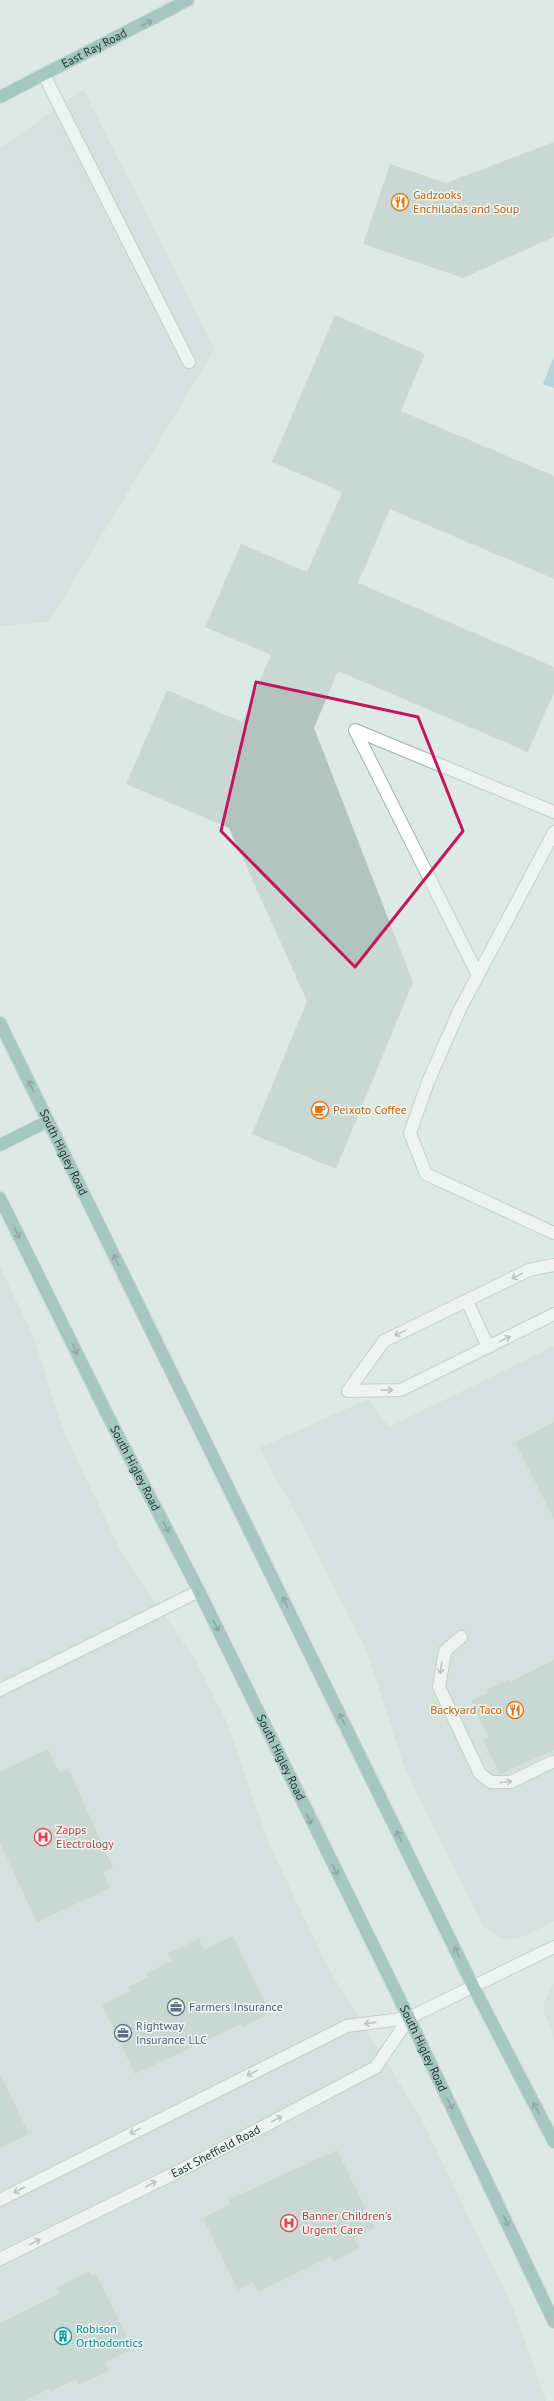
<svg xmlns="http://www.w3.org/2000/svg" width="554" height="2401" viewBox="0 0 554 2401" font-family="'PT Sans',sans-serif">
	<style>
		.built { fill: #ccd8d4 }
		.water { fill: #86bccd }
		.building { fill: #b3c3be }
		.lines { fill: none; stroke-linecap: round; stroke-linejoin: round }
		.minor-casing { stroke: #a1b0ac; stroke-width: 14 }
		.major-casing { stroke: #bcc3c2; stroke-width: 14 }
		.minor { stroke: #fff; stroke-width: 12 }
		.major { stroke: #639d93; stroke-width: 12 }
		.oneway { stroke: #345650 }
		.oneway2 { stroke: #909b99 }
		.marked { fill: none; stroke: #c2185b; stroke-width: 3; stroke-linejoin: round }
		.labels { text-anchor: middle; stroke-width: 3; stroke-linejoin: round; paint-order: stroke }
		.street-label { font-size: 12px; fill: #203733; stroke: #edf6f2 }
		.food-label { font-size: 12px; fill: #c56008; stroke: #edf6f2; text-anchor: start }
		.health-label { font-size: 12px; fill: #be3a42; stroke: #edf6f2; text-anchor: start }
		.service-label { font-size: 12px; fill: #4e5e75; stroke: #edf6f2; text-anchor: start }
		.culture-label { font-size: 12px; fill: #0d838f; stroke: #edf6f2; text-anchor: start }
	</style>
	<rect width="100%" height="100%" fill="#dde9e5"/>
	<path class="built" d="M83 89 215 349 49 622 0 626V147L11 141Z
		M0 1267 33 1335 65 1435 123 1555 196 1661 226 1720 270 1846 329 1969 421 2118 515 2312 546 2401H0Z
		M554 1346V1921L527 1935 515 1939H502L485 1928 479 1919 403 1764 368 1654 308 1535 259 1448 368 1399 389 1427Z
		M554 1983V2038L544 2012V2002Z"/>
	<path class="water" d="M554 356V388L543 384Z"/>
	<path class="building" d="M554 142V237L463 278 363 244 390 164 446 183Z
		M335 315 425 354 401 411 554 476V579L390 509 358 583 554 667V692L528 752 338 671 314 728 413 982 336 1169 252 1134 307 1001 229 828 126 784 167 690 242 722 271 655 205 627 241 544 307 572 342 492 272 462Z
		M554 1422V1519L515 1442Z
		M554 1660V1750L500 1774 483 1740 489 1737 471 1701 488 1693 486 1690 509 1679 510 1682Z
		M48 1749 59 1773 68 1768 113 1868 103 1873 110 1888 37 1922 0 1843V1772Z
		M233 1936 269 2011 264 2014 265 2016 242 2027 241 2024 135 2074 102 2005 130 1991 128 1987 148 1977 146 1973 172 1961 168 1953 199 1939 204 1950Z
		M0 2074 29 2134 0 2148Z
		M337 2150 375 2228 354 2238 359 2248 334 2261 331 2256 258 2292 253 2282 238 2290 203 2218 230 2204 228 2200Z
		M89 2271 92 2276 96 2274 133 2349 105 2362 109 2371 79 2385 76 2379 50 2392 49 2389 24 2401H0V2323L60 2293 57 2288Z"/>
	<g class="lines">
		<g class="minor-casing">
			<g id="minor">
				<path d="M44 75 189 362"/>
				<path d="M554 832 460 1009 428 1082 410 1133 426 1174 554 1233"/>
				<path d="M478 975 355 730 554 812"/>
				<path d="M467 1301 488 1347"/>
				<path d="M348 1391 384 1341 529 1270 554 1265"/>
				<path d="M348 1391 401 1390 554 1314"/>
				<path d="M461 1637 445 1651 439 1687 480 1774 491 1782H511L552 1762"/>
				<path d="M0 1690 199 1591"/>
				<path d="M0 2200 347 2026 409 2018 554 1947"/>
				<path id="s1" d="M0 2259 181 2170 376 2067 409 2018"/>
			</g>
		</g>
		<g class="major-casing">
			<g id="major">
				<path id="s2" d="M0 97 188 0"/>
				<path id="s3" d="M0 1023 474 1988 554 2142"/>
				<path d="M0 1145 48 1121"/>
				<path id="s4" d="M0 1198 109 1418 199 1591 409 2018 554 2322"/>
			</g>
		</g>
		<use href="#minor" class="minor"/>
		<use href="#major" class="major"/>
	</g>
	<defs><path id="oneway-shaft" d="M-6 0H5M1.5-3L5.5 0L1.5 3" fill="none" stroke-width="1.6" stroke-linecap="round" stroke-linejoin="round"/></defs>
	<g class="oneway">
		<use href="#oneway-shaft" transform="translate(147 23) rotate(-27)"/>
		<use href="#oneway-shaft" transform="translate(31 1086) rotate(-116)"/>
		<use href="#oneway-shaft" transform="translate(17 1233) rotate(64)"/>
		<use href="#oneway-shaft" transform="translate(116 1260) rotate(-116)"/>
		<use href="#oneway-shaft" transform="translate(75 1349) rotate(64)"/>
		<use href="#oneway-shaft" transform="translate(166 1527) rotate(63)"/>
		<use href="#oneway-shaft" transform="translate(285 1602) rotate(-116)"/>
		<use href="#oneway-shaft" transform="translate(216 1626) rotate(64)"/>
		<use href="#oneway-shaft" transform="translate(342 1719) rotate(-116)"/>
		<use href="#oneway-shaft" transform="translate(309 1819) rotate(64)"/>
		<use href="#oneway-shaft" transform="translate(399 1836) rotate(-116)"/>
		<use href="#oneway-shaft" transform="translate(335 1870) rotate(63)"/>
		<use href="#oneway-shaft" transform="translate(457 1952) rotate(-116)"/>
		<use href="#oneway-shaft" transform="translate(450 2104) rotate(64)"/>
		<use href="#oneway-shaft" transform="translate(536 2108) rotate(-117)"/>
		<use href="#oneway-shaft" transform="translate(506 2221) rotate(64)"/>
	</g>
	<g class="oneway2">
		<use href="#oneway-shaft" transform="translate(517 1276) rotate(154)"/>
		<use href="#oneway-shaft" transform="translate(400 1333) rotate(154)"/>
		<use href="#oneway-shaft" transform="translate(505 1339) rotate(-26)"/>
		<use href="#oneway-shaft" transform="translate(387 1390) rotate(-1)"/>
		<use href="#oneway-shaft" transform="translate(441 1668) rotate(98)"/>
		<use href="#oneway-shaft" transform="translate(506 1782) rotate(-7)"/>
		<use href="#oneway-shaft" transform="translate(370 2023) rotate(172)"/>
		<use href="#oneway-shaft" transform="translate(252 2073) rotate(154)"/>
		<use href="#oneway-shaft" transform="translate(277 2119) rotate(-28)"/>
		<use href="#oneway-shaft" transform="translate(135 2131) rotate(154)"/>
		<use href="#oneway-shaft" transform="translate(151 2184) rotate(-27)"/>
		<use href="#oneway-shaft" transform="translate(19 2190) rotate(153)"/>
		<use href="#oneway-shaft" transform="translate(35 2242) rotate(-26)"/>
	</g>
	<path d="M0 0H554V2401H0ZM256 682 418 717 463 831 355 967 221 831Z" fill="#dde9e5" fill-opacity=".55" fill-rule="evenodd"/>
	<path class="marked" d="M256 682 418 717 463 831 355 967 221 831Z"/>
	<defs>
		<g id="restaurant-ring" transform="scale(0.9)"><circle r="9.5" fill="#edf6f2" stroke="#e8710a" stroke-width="1.5"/><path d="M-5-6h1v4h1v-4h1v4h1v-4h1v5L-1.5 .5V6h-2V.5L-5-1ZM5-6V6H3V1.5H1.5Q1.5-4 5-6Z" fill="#e8710a"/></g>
		<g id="cafe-ring" transform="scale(0.9)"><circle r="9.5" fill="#edf6f2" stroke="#e8710a" stroke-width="1.5"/><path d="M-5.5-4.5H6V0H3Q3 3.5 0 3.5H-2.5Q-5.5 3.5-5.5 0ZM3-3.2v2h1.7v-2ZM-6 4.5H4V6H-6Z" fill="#e8710a"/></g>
		<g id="hospital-ring" transform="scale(0.9)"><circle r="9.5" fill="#edf6f2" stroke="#e0444e" stroke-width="1.5"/><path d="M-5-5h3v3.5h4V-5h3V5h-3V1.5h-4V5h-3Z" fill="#e0444e"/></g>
		<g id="office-ring" transform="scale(0.9)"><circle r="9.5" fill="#edf6f2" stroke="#5c6f8a" stroke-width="1.5"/><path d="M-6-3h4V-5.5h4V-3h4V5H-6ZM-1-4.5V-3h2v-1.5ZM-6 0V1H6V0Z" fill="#5c6f8a"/></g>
		<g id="building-ring" transform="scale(0.9)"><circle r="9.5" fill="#edf6f2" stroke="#0f9aa8" stroke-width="1.5"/><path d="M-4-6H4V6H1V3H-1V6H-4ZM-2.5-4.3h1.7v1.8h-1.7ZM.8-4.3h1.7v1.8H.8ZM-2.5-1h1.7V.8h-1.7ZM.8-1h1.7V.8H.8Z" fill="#0f9aa8"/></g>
	</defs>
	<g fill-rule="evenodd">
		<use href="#restaurant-ring" x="400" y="202"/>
		<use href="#cafe-ring" x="320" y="1110"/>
		<use href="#restaurant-ring" x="515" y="1710"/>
		<use href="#hospital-ring" x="43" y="1837"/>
		<use href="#office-ring" x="176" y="2007"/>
		<use href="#office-ring" x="123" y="2033"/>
		<use href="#hospital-ring" x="289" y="2223"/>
		<use href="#building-ring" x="63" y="2336"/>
	</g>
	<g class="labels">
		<g class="street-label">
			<text dy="4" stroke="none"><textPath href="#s2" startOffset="106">East Ray Road</textPath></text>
			<text dy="4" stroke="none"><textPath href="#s3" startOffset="144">South Higley Road</textPath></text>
			<text dy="4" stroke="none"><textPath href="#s4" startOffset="302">South Higley Road</textPath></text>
			<text dy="4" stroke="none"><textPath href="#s4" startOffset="626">South Higley Road</textPath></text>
			<text dy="4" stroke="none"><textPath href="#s4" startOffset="950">South Higley Road</textPath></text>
			<text dy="4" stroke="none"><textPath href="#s1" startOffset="241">East Sheffield Road</textPath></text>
		</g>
		<g class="food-label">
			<text x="413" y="199">Gadzooks<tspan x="413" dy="14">Enchiladas and Soup</tspan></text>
			<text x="333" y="1114">Peixoto Coffee</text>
			<text x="502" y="1714" text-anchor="end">Backyard Taco</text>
		</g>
		<g class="health-label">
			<text x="56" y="1834">Zapps<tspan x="56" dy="14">Electrology</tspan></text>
			<text x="302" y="2220">Banner Children's<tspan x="302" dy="14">Urgent Care</tspan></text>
		</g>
		<g class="service-label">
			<text x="189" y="2011">Farmers Insurance</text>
			<text x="136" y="2030">Rightway<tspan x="136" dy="14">Insurance LLC</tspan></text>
		</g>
		<g class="culture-label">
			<text x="76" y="2333">Robison<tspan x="76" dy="14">Orthodontics</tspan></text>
		</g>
	</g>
</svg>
